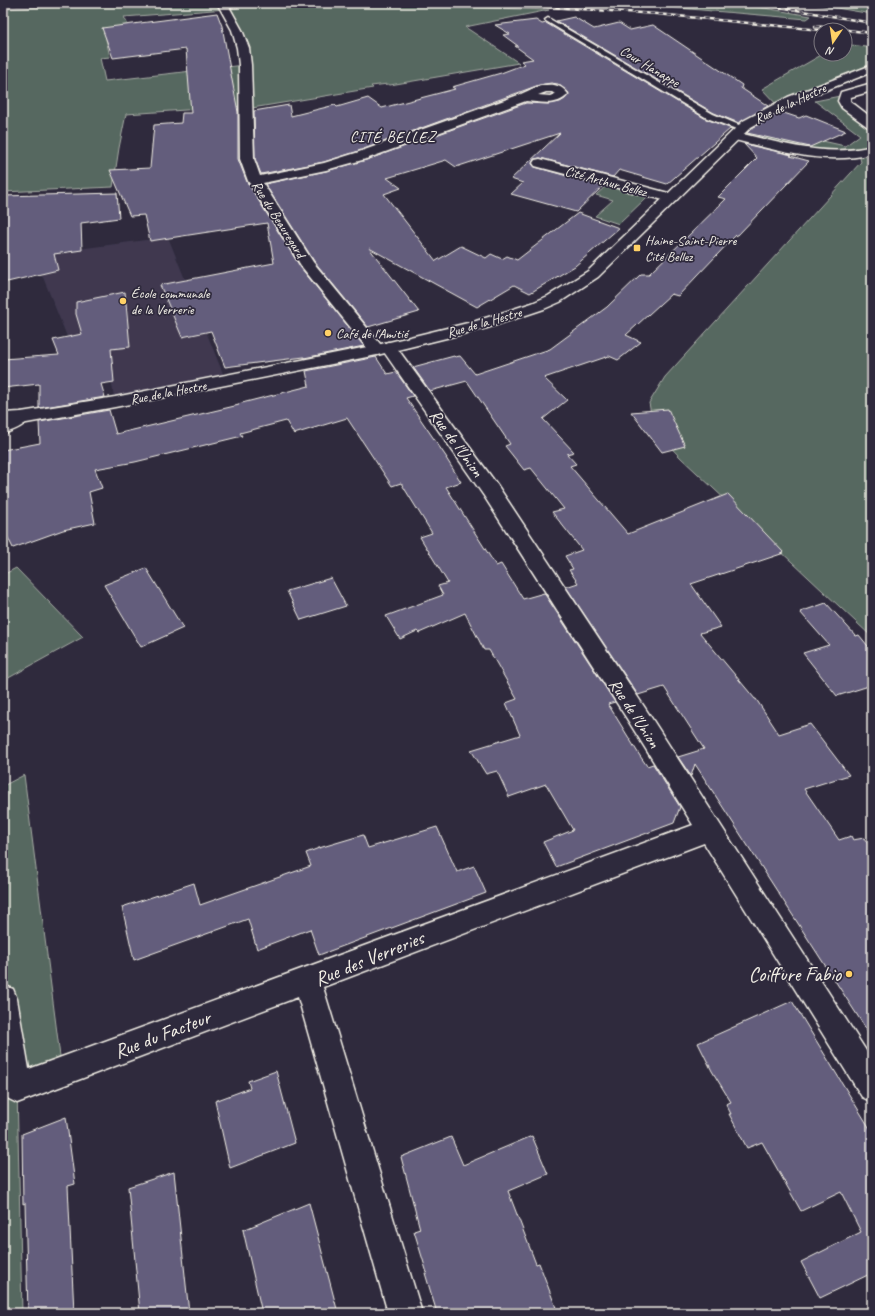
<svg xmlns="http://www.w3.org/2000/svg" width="875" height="1316" viewBox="0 0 875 1316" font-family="Caveat,sans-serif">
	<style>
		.built { fill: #3f3950 }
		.green { fill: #576860; stroke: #a6aca4; fill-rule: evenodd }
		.building { fill: #635d7b; stroke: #f4f1e8 }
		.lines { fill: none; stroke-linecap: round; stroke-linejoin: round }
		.service-casing { stroke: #f4f1e8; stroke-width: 3 }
		.minor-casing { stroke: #f4f1e8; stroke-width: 3 }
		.tertiary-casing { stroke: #f4f1e8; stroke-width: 3 }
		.service { fill: #2f2a3d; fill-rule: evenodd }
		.minor { fill: #2f2a3d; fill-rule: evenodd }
		.tertiary { fill: #2f2a3d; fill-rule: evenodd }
		.rail-casing { stroke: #f4f1e8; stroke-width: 2.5 }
		.rail { stroke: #2f2a3d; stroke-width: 1.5; stroke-dasharray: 4.5; stroke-linecap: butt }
		.poi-dot { fill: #ffd166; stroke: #2f2a3d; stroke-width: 1.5 }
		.labels { text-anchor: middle; stroke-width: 3.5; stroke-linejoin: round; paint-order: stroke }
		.far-street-label { font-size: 14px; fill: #f4f1e8; stroke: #2f2a3d }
		.far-poi-label { font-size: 14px; fill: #f4f1e8; stroke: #2f2a3d; text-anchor: start }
		.far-neighbourhood-label { font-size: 15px; letter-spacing: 1px; fill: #f4f1e8; stroke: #2f2a3d }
		.street-label { font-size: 17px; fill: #f4f1e8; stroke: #2f2a3d }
		.near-street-label { font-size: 20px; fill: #f4f1e8; stroke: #2f2a3d }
		.near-poi-label { font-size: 20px; fill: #f4f1e8; stroke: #2f2a3d; text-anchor: end }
	</style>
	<rect width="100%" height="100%" fill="#2f2a3d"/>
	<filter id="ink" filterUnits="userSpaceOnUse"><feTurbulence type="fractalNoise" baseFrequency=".025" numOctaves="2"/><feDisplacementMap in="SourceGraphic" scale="8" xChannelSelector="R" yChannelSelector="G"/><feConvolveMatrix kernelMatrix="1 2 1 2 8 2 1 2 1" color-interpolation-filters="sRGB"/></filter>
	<g filter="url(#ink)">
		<path class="built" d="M168 237 226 381 115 402 104 341 70 344 34 255Z"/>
		<path class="green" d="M210 3 226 9 238 8 235 3H366L549 10 465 27 519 63 390 85 388 84 371 86 373 88 246 109 245 106 126 114 119 148 113 187 3 192V9L89 5ZM226 9 244 65 105 81 100 58 110 57 105 35 132 33 124 17Z
			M619 3H735L811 16 807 19Z
			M807 3H839L872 8V14Z
			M845 44 872 48V64L836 81 778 106 762 89 823 54H845Z
			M845 95 844 101 872 124V637L681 458 654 430 649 403 665 377 861 162 859 154 848 156 735 136 747 124 845 146 860 135 815 101Z
			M606 186 647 197 619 224 595 216 613 200 596 195Z
			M16 568 83 637 3 681V575Z
			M24 775 62 1072 17 1089 22 1313H3V786Z"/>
		<path class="building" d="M217 13 222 26 238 112V159L247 182 301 268 364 346 304 358V357L225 367 211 331 182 337 160 285 274 263 267 223 150 241 144 215 130 216 110 170 150 168 154 125 181 123 182 113H191L186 49 113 58 102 28Z
			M574 17 594 29 619 23 630 30 653 25 742 85 741 88 768 106 739 123 714 113 556 21Z
			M536 20 542 24 546 23 706 119 732 129 731 130 730 129 667 184 619 170 613 177 540 158 534 159 532 164 535 167 603 186 576 212 511 194 523 183 511 179 560 133 456 167 446 160 387 178 401 188 384 194 436 261 461 246 486 258 491 254 502 259 507 256 517 260 578 213 619 228 575 266 530 293 514 285 477 307 369 248 419 312 368 327 314 261 265 184 326 171 366 160 526 103 548 104 560 102 565 99 569 93 558 84 551 83 539 85 356 152 324 162 261 174 255 159 254 111 289 105 291 116 335 105 337 107 368 98 382 108 455 89 452 87 501 73 525 64 521 61 533 59 515 46H518L503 35 510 34 495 25Z
			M781 112 799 118 806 115 846 131 810 147 747 133 752 128Z
			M744 144 792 155 790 156 809 161 738 235H736L678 296 671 294 626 335 641 342 618 360 609 356 544 378 567 400 543 419 574 452 567 454 576 464 570 466 628 534 728 494 784 553 691 584 721 627 700 633 755 699H756L779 734 810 724 849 775 804 789 839 840 851 836 853 840 864 838 872 849V1038L695 764 691 776 678 757 704 749 664 687 638 695 566 587 578 583 569 570 573 569 565 556 582 550 552 512 564 509 531 468 524 470 505 446 510 444 467 381 430 391 413 367 454 356 455 357 460 356 475 374 550 349 607 307 641 274H649L726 199 718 197 757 158Z
			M117 193 119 218 81 223 82 250 54 254 58 270 3 283V196Z
			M125 292 130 347 111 349 114 382 101 384 105 397 39 408V384L3 388V359L59 355 53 340 82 334 76 314V302Z
			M376 357 387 374 396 372 413 396 406 398 447 458H446L461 482 446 487 496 566 501 564 523 599 544 593 615 702 608 704 640 756 647 766 653 764 680 807 674 823 556 867 543 842 573 830 546 784 509 797 497 771 486 774 471 750 520 735 506 703 517 699 489 650H484L465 613 419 633 417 631 400 639 386 616 443 595 438 586 448 583 420 537 432 533 401 483 392 486 347 418 294 434 286 421 240 433 242 436 135 462 95 469 102 488 89 492 95 523 63 530 13 548 3 528V450L40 443 39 422 109 410 116 434 239 405 238 404 309 386 306 371Z
			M668 409 685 446 662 452 631 412Z
			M146 568 183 628 141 647 104 585Z
			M331 578 346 606 301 620 287 591Z
			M826 603 856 636 859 635 872 651V685L837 696 803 653 829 645 800 612Z
			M437 827 457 872 474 866 486 893 319 955 310 929 257 949 248 919 134 960 122 907 194 883 200 905 311 866 306 853 319 848 363 835 368 848Z
			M792 1001 872 1132V1273L820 1298 801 1262 861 1232 841 1192 801 1211 762 1142 747 1148 729 1114H731L726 1104 731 1102 712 1071 698 1043Z
			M276 1071 295 1143 230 1168 215 1101 250 1088 248 1081Z
			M66 1117 75 1184 68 1186 74 1313H28L25 1203 23 1204 22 1134Z
			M532 1136 548 1174 508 1191 536 1264 539 1263 558 1313H437L425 1273H427L414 1231 420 1229 401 1157 451 1137 463 1165Z
			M174 1172 189 1313H140L128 1187Z
			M309 1203 338 1313H262L243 1230Z"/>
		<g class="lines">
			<g class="service-casing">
				<path id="service" d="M548 18 713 114 746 128 745 130H739L707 118 546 21 545 20Z"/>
			</g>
			<g class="minor-casing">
				<path id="minor" d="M217 3H227L242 30 249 48 251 65 254 159 260 176 324 163 356 153 521 94C535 87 556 77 568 94 558 107 540 102 526 101L366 159 326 170 263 183 313 262 381 345 388 342 394 344 498 486 645 708 872 1060V1102L862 1097 704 843 323 987 422 1313H388L298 997 17 1103 7 1098 3 1090V985L13 989 17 999 29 1069 693 825 629 722 484 496 384 352 377 355 371 353 302 267 248 181 240 159 239 65 237 48 232 30ZM546 92H552L555 94 550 96 538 95Z
					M872 83V91L851 97 850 101 872 118V128L868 127 842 108 838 101 841 92Z
					M735 132C781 143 825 158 872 146V154C824 166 777 150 731 139L729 136 731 133Z
					M540 159 676 195 678 198 676 201 671 202 535 166 533 163 535 160Z
					M21 412 27 414 30 418C25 426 12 431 3 434V421Z"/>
			</g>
			<g class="tertiary-casing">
				<path id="tertiary" d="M872 65V72L796 102 751 127 598 277 560 302 544 309 487 328 377 355 115 407 21 424 3 425V413L21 412 115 397 377 345 476 321 532 303 548 296 588 271 743 121 788 97Z"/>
			</g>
			<use href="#service" class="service"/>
			<use href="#minor" class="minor"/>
			<use href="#tertiary" class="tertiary"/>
			<g class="rail-casing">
				<path id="rail" d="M488 3 657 14 821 30
					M756 3 872 23
					M3 5 57 3
					M815 26 872 33"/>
			</g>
			<use href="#rail" class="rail"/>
		</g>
	</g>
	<g class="poi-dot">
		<rect x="633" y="244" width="8" height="8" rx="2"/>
		<circle cx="123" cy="301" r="4"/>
		<circle cx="328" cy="333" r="4"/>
		<circle cx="849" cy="974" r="4"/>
	</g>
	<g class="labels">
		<g class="far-street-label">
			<text transform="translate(650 66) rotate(31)" y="5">Cour Hanappe</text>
			<text transform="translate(790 103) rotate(-25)" y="5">Rue de la Hestre</text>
			<text transform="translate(606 181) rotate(15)" y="5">Cité Arthur Bellez</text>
			<text transform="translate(279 219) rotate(58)" y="5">Rue du Beauregard</text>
			<text transform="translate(484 322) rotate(-16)" y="5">Rue de la Hestre</text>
			<text transform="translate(168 392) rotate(-11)" y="5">Rue de la Hestre</text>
		</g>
		<g class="far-poi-label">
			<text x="645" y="245">Haine-Saint-Pierre<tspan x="645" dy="16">Cité Bellez</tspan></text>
			<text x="131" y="298">École communale<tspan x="131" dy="16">de la Verrerie</tspan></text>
			<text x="336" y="338">Café de l'Amitié</text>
		</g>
		<g class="far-neighbourhood-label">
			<text x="393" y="142">CITÉ BELLEZ</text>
		</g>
		<g class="street-label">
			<text transform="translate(457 443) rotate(54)" y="6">Rue de l'Union</text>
			<text transform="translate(635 713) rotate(57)" y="6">Rue de l'Union</text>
		</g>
		<g class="near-street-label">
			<text transform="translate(369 958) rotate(-22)" y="7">Rue des Verreries</text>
			<text transform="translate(162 1034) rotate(-21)" y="7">Rue du Facteur</text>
		</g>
		<g class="near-poi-label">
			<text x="841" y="981">Coiffure Fabio</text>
		</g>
	</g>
	<rect width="875" height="1316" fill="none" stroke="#2f2a3d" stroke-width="16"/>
	<rect x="8" y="8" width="859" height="1300" fill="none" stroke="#f4f1e8" stroke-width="1.5" filter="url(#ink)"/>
	<g transform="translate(833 42) rotate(193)"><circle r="19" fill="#2f2a3d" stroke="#7e7a81"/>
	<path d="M0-3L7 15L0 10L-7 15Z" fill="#ffd166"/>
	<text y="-6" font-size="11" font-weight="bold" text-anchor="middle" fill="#f4f1e8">N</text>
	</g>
</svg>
